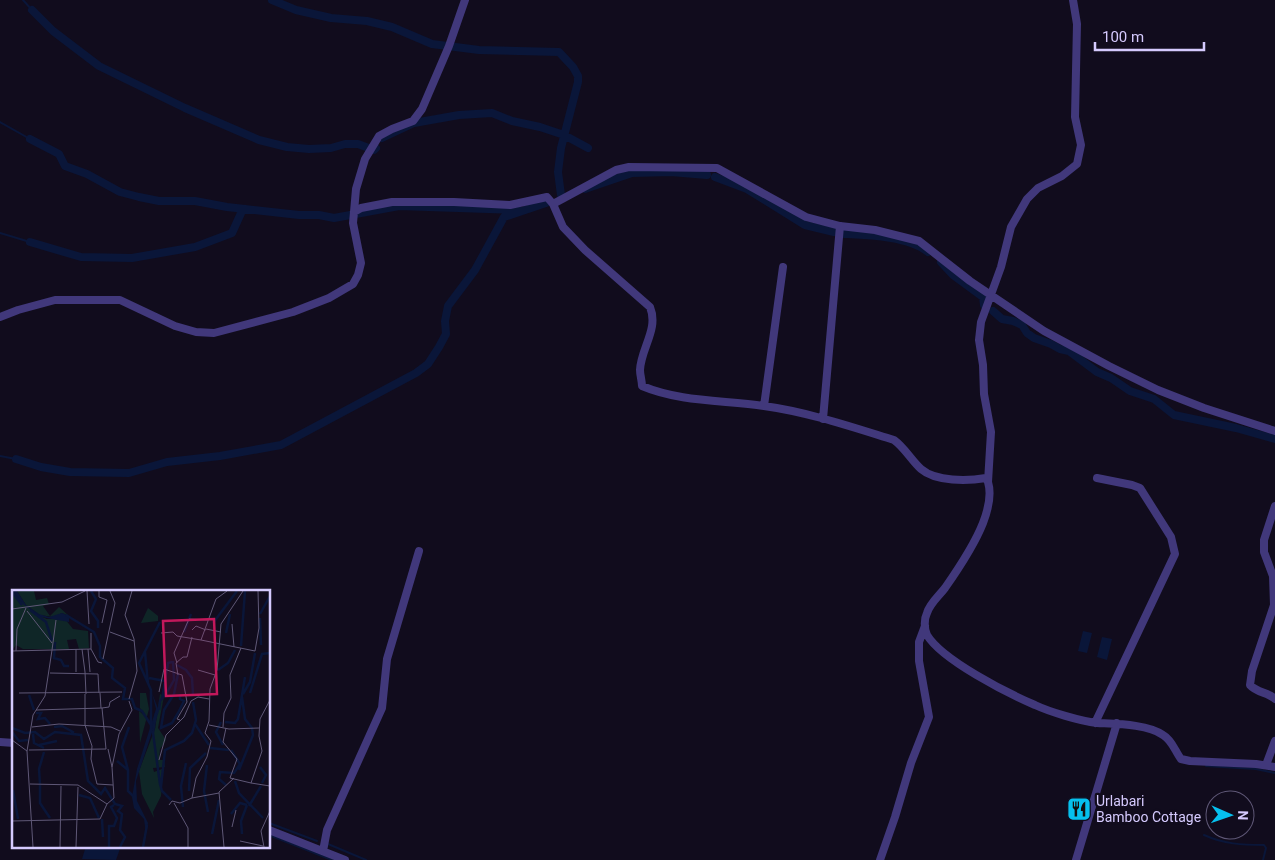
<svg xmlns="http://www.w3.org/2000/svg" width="1275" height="860" viewBox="0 0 1275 860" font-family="Roboto,sans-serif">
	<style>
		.water { fill: #0a1639 }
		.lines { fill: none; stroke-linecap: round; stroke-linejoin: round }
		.stream { stroke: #0a1639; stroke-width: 2 }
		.canal { stroke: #0a1639; stroke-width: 8 }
		.minor { stroke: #41387b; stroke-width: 8 }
		.labels { text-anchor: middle; stroke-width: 4.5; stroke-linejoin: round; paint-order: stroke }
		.poi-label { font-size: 14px; fill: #d5cafe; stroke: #110c1d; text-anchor: start }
		.inset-river { fill: none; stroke: #0a1639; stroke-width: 2.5 }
		.inset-road { fill: none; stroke: #5f5877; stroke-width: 1 }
		.view { fill: #c2185b; fill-opacity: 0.15; stroke: #c2185b; stroke-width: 2.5 }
		.inset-edge { fill: none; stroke: #d5cafe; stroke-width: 2.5 }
	</style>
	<rect width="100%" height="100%" fill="#110c1d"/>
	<path class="water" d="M1083 631 1092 633 1087 653 1078 651Z
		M1102 637 1112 639 1107 660 1097 657Z
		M86 846H121L116 860 82 859Z"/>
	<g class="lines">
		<path class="stream" d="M23 0 32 10
			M0 122 30 139
			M0 233 30 242
			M0 456 16 459
			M1206 766 1256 769 1275 773
			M269 823 317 841
			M269 835 332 860
			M1204 835C1224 844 1242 845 1264 845L1266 848 1263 860
			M328 844 366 860"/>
		<path class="canal" d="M272 0 296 10 331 18 367 21 392 27 432 44 479 50 559 52 573 67 578 76V82L561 148 558 172 561 195
			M32 10 53 31 99 66 185 108 259 140 287 147 309 149 331 148 345 144H358L374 150 376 148
			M382 138 414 123 459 115 492 113 512 121 540 127 564 135 588 148
			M30 139 59 154 65 166 87 174 120 192 139 197 159 201H195L227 207 299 215H319L334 218 399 206 518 210
			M715 177 747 189 805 225 834 232
			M585 189 632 173 671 172 707 175
			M844 234C868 235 909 236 928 252
			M30 242 81 257 132 258 195 247 232 233 242 211 245 209
			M941 262 953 275 983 297 984 305
			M993 311 1002 319 1013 321 1022 325 1027 333 1034 338 1051 344 1060 349 1069 351 1097 372 1111 378 1130 391 1154 399 1174 415 1236 428 1275 439
			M16 459 41 467 70 472 129 473 167 462 220 456 281 445 416 373 428 364 439 347 446 334 445 321 448 306 475 270 504 217 546 203"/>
		<path class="minor" d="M1073 0 1077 24 1075 117 1081 145 1077 164 1062 176 1038 188 1027 199 1011 227 1001 267 981 322 979 340 983 365 984 394 991 432 988 482C992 495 988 510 983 523 974 546 959 568 945 588 939 596 930 603 927 613 924 619 924 628 927 635 942 660 1007 693 1035 705 1050 712 1080 721 1097 723 1115 724 1148 724 1163 735 1172 740 1175 751 1181 759L1190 761 1256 764 1275 767
			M553 204 616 170 629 167 717 168 806 217 840 226 875 230 919 241 970 281 1044 331 1109 366 1158 390 1204 408 1275 431
			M354 212 361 208 392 202H454L510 205 547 197 553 204 563 227 585 250 650 307C659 329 641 348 640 370 640 375 642 381 642 386 680 402 723 400 764 406 808 412 852 427 894 440 905 448 911 460 921 469 936 482 968 481 986 478L988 482
			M0 317 18 310 55 300H120L175 326 196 332 214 333 293 312 329 298 353 284 358 275 361 263 353 223 354 212 356 189 365 159 379 136 392 129 413 121 422 109 449 46 465 0
			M764 406 783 267
			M823 419 840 226
			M1275 506 1264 540V552L1273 576 1274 605 1252 671 1250 685C1257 693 1268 692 1275 699
			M1095 723 1175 554 1171 537 1140 488 1132 485 1097 478
			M0 742 14 743
			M1266 765 1275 741
			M269 830 345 860
			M323 851 327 830 382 708 387 659 419 551
			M880 860 895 817 911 763 929 717 919 661V642L925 626
			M1076 860 1117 723"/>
	</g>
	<defs>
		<g id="restaurant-square" transform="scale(1.25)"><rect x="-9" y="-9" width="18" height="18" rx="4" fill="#06c0ee" stroke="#110c1d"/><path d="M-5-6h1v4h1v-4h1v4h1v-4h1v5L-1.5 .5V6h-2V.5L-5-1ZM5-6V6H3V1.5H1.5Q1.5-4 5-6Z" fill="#111"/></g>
	</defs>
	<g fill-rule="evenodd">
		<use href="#restaurant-square" x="1079" y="809"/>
	</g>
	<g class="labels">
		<g class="poi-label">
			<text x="1096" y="806">Urlabari<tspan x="1096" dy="16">Bamboo Cottage</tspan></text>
		</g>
	</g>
	<g transform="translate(12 590)">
		<rect width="258" height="258" fill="#110c1d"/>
		<path d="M0 1 23 24 35 29H53L61 39 76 41 77 58 67 59 64 49 55 50 57 59H11L4 55 0 60ZM5 1H22L24 10 35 8 37 14 31 16 38 26 47 17 57 26 50 23 41 27 28 25 14 15ZM136 18 146 26V31L129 33ZM128 103H134L137 119 128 153 127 121 134 127 128 118ZM148 104 152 106 146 138 154 150 148 159 147 170H152L153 177 141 178 142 182 150 179 151 183 149 206 141 222 142 228 130 204 127 181 143 139Z" fill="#0f2627"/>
		<path d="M0 1H5L14 15 27 24 37 27 50 23 57 26V32L29 27 12 15ZM140 103 147 121 124 191 125 211 136 233 134 244 132 229 122 218 120 207 125 179 144 119Z" fill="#0a1639"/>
		<path class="inset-river" d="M79 1 84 9 79 21 86 31V38M0 2 10 15M18 20 34 32 40 51M248 24 258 6M54 25 82 42 88 56V67L101 78 100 88 113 98 111 109H120L123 118 130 121 139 135M248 28 249 55M201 33 225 1M172 42 179 24M214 43 218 24M43 52 42 68 49 70 52 76H57M229 56 233 1M133 62 136 94M165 75 174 80 180 88 181 104M206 80 216 73 223 60M137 88 153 91 150 109M153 91 156 73 160 72M238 103 250 64 258 63M154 104 162 90 161 71M162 104 152 120 149 138 160 133 166 123 172 111 168 109V104M162 104 166 84M231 104 238 92 243 63M17 105 22 120M147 120 148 111 154 104M24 123H29L26 129 33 128 38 134M144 123 141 143 148 194 150 201 159 210M209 132 204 142 211 155M213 132 223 133 226 129 233 87M183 134 197 155M42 137 50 136 61 142 60 145M0 138 13 143 23 142 32 149 43 142 69 145 76 191 89 204 93 198 103 214 110 216 106 221 110 224 108 240 113 247 108 257M139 140V100L127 73 148 32M0 142 7 151 16 150M21 144 22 153 32 158M27 155 45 151M198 158 217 160M105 171 116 180V201L121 206M195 175 192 201 196 222M248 177 254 185 250 193M116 180 110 157 117 137M227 180 241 145 240 138 233 129 230 107M223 191 227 203 251 228M28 194 27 179 32 162M28 195V213L38 228M214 195 207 189 208 182 222 183 228 174 219 160M149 197 153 160 172 151 180 143 184 130 181 112M1 200 6 229M177 201 178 178 194 163M67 205 78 208 87 228M237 216 249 196M171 217 169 196 174 173M219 224 228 213 235 215M90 229 91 247M200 244 207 210M230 244 229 231 235 215M97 257V236H102L105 228 99 217 102 215M131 257 135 235"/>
		<path class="inset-road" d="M75 1 77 34M87 1V7L95 10 90 33M0 19 50 12 73 1M15 21 40 53M44 30 40 60 79 59V43M220 34 222 57M194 39 209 42M180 40 184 36 194 40M98 42 122 51M149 43 161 42 165 46 189 50 204 9 215 1M189 50 243 61 247 38 246 1M70 59 73 82M76 59 78 82M79 59 86 72 90 73M0 61 40 60 33 106 21 125 15 161M4 61 5 39 14 18M91 69 103 13 98 1M165 73 162 63 177 29 196 30M186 80 203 85M64 82V59M73 82 74 104M38 83 86 84 87 103M166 85 164 73 171 67H175L180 47M147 102 152 79 170 85 175 112 165 129 168 130M7 103 110 102M88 103 89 118M73 104V135L80 156 79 169 85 194 101 195M117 109 125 81 122 49 113 25 120 1M90 118 97 117 98 112 108 106M197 135 217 139 247 138M20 137 47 134 99 137 108 141M211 137 212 123 219 108 218 85 229 58M214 138 211 152 225 169 218 188 239 193 250 161 247 146 248 129 258 110M0 150 15 161 21 257M96 159 100 177M17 160 94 159 90 118 24 120M147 170 154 145 172 127 179 111 186 107 197 109M239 193 258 196M18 194 66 195 95 214M180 208 207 203M162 213 176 238V257M157 215 160 211 168 213 180 208 184 188 195 167 199 151 193 143 197 131 198 99 205 80 209 34 231 1M0 231 88 229 95 214 102 208 100 177 107 144 120 120 117 111M220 237 224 220M228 251 251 256M48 257 49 196M64 257 66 197M212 257 207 202 222 188M252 257 249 241 258 221"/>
		<path class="view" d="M202 29 205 104 154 106 151 31Z"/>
		<rect width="258" height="258" class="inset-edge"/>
	</g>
	<g transform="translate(1230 815) rotate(92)"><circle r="24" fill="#110c1d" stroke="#5f5877"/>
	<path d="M0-4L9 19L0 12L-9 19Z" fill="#06c0ee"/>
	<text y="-8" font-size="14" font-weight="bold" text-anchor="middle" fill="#d5cafe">N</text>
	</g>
	<path d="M1095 42v8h109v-8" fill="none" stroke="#d5cafe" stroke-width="2.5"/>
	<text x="1102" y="42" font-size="15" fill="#d5cafe" stroke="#110c1d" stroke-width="4" paint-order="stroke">100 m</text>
</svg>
